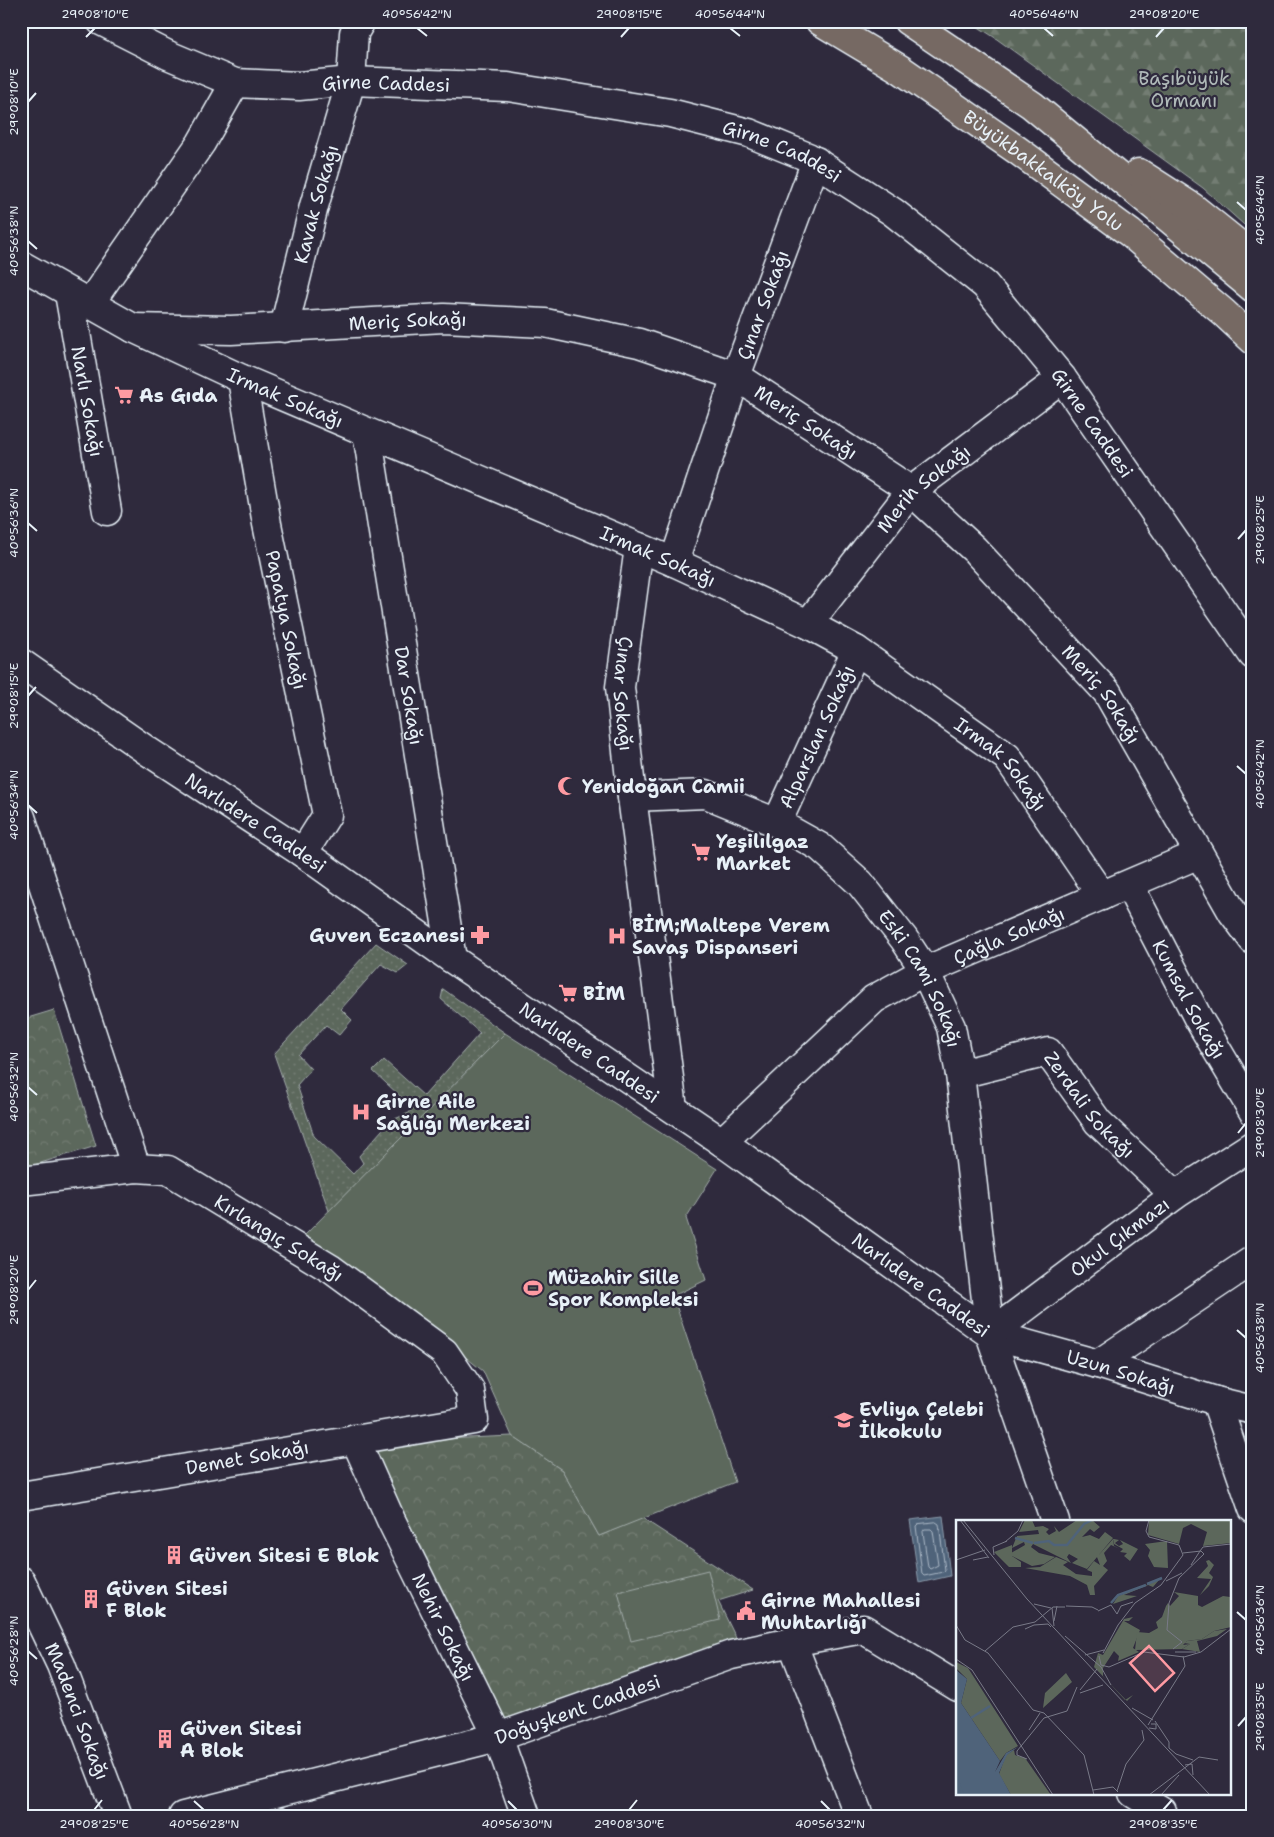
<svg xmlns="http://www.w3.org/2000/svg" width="1274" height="1837" viewBox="0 0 1274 1837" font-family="'Shantell Sans',sans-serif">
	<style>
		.grass { fill: url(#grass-dots); stroke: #a2acaa }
		.forest { fill: url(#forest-firs); stroke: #a2acaa }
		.park { fill: url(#park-crowns); stroke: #a2acaa }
		.garden { fill: #5c675b; stroke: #a2acaa }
		.water { fill: #4f637a; stroke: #8c9cac }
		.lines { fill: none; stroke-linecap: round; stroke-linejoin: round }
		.shore { stroke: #abb8c6; stroke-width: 1 }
		.minor-casing { stroke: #e8f1f8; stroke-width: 31 }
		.highway-casing { stroke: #e8f1f8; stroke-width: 31 }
		.minor { stroke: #2f2a3d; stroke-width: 28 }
		.highway { stroke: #766964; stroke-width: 28 }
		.ticks { fill: none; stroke: #e8f1f8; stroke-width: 2 }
		.labels { text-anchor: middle; stroke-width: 4.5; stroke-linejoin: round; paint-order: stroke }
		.park-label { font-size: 19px; fill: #b0bab9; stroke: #2f2a3d }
		.street-label { font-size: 19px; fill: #e8f1f8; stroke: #2f2a3d }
		.poi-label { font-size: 19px; font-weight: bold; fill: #e8f1f8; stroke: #2f2a3d; text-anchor: start }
		.inset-river { fill: none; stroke: #4f637a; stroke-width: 2.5 }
		.inset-road { fill: none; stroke: #797a88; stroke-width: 1 }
		.view { fill: #ff9aa2; fill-opacity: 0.15; stroke: #ff9aa2; stroke-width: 2.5 }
		.inset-edge { fill: none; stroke: #e8f1f8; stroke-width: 2.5 }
		.neatline { fill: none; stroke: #e8f1f8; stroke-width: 2 }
		.ticks-label { font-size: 12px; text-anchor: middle; fill: #e8f1f8 }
	</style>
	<defs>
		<pattern id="grass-dots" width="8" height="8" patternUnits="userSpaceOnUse" patternTransform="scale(1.25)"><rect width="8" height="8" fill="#5c675b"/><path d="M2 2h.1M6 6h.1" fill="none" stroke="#737d73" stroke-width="1.8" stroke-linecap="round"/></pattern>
		<pattern id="forest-firs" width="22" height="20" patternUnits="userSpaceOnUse" patternTransform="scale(1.25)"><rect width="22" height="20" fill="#5c675b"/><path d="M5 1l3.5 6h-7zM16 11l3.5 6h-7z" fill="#737d73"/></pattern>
		<pattern id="park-crowns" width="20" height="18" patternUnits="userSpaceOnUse" patternTransform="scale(1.25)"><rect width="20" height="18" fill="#5c675b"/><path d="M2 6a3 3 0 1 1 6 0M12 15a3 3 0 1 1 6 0" fill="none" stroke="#737d73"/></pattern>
	</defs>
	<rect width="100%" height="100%" fill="#2f2a3d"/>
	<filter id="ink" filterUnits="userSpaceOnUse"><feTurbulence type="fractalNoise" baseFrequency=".02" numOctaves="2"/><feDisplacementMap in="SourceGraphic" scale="10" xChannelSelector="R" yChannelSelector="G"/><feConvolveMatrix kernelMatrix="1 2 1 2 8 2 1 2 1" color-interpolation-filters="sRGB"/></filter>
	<g filter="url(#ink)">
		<path class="grass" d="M376 943 408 965 398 973 381 964 341 1009 352 1020 339 1035 326 1025 298 1055 311 1069 297 1085 314 1136 353 1174 363 1163 359 1156 390 1121 409 1113 413 1108 373 1071 384 1060 424 1096 480 1033 441 999 443 989 505 1033 329 1211 274 1054Z"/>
		<path class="forest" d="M969 21H1253V233L1203 188 994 37Z"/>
		<path class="park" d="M54 1010 96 1146 21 1169V1020Z
			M512 1436 562 1470 599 1536 642 1518 753 1590 718 1601 737 1640 499 1738 355 1443Z"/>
		<path class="garden" d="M505 1033 717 1169 686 1218 706 1280 673 1296 735 1482 599 1536 562 1470 512 1436 483 1371 396 1301 304 1236Z
			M708 1570 720 1620 631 1641 618 1592Z"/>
		<path class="water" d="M943 1516 950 1576 919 1583 910 1520Z"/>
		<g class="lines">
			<path class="shore" d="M936 1522 939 1524 945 1570 943 1572 924 1576 922 1574 916 1526 918 1524Z
				M925 1529H931L933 1531 938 1565 930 1569 928 1567 923 1532Z"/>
			<g class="minor-casing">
				<g id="minor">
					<path id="s1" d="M101 21 168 55 235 83 299 86 351 81 508 87 670 113 749 133 808 157 893 212 985 285 1062 378 1253 655"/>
					<path id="s2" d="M21 265 133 328 242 379 674 562 808 624 856 650 1007 757 1102 896"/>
					<path id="s3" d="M69 293 107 511"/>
					<path d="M90 303 201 143 235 83"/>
					<path id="s4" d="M133 328 231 330 444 318 545 323 639 343 736 376 895 480 911 491 974 549 1107 692 1233 913 1253 940"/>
					<path id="s5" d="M284 328 314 206 351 81 354 33 361 21"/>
					<path id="s6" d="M242 379 267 524 327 815 303 853"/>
					<path id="s7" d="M367 433 452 959"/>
					<path id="s8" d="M639 547 620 687 632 797 673 1108"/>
					<path id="s9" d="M674 562 736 376 816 161"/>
					<path id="s10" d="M808 624 911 491 1062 378"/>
					<path id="s11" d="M21 663 146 750 303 853 452 959 722 1142 990 1334 1098 1364 1216 1401 1253 1410"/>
					<path id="s12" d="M632 797 706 794 777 823 820 847 860 883 904 939 925 971 951 1027 960 1074 990 1334 1055 1521"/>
					<path d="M21 817 136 1168"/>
					<path id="s13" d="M777 823 856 650"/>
					<path id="s14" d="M1129 885 1198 1018 1253 1111"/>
					<path id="s15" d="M960 1074 1048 1052 1098 1122 1175 1195"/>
					<path id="s16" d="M722 1142 874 999 925 971 1199 854"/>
					<path id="s17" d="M21 1181 136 1168 168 1170 331 1269 444 1352 470 1390 474 1420 21 1496"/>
					<path id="s18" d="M990 1334 1175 1195 1253 1145"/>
					<path d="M1098 1364 1253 1260"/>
					<path d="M1216 1401 1253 1509"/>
					<path id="s19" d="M355 1439 391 1520 498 1737 526 1816"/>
					<path id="s20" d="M21 1581 61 1665 118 1816"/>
					<path d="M792 1642 859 1816"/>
					<path d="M1133 1793 1162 1811"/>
					<path id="s21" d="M183 1816 498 1737 731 1655 792 1642 863 1629 958 1687"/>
				</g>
			</g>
			<g class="highway-casing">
				<g id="highway">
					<path id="s22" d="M820 21 900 69 1017 150 1130 233 1224 313 1253 340"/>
					<path d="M908 21 1032 105 1253 288"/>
					<path d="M1139 173 1192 207 1253 256"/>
				</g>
			</g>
			<use href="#minor" class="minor"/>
			<use href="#highway" class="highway"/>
		</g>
	</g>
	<path class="ticks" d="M417 28 427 36M730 28 740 36M1044 28 1053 36M86 37 95 28M621 37 629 28M1156 37 1164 28M28 102 36 93M1237 202 1246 210M28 241 37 249M28 523 37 531M1238 539 1246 530M28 696 36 687M1237 766 1246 774M28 805 37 813M28 1087 37 1095M1238 1133 1246 1123M28 1290 36 1280M1237 1330 1246 1338M1237 1612 1246 1620M28 1651 37 1659M1238 1726 1246 1717M194 1801 204 1810M508 1801 517 1810M821 1801 830 1810M94 1810 102 1800M629 1810 637 1800M1163 1810 1172 1800"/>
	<defs>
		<g id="supermarket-bare" transform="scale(1.5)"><path d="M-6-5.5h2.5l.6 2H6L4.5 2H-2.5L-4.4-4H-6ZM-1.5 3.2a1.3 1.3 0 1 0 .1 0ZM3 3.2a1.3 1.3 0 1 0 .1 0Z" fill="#ff9aa2" stroke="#2f2a3d" stroke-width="2.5" paint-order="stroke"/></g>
		<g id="mosque-bare" transform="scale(1.5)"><path d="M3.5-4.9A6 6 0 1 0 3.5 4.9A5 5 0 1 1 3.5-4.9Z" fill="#ff9aa2" stroke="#2f2a3d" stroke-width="2.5" paint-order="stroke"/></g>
		<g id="pharmacy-bare" transform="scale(1.5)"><path d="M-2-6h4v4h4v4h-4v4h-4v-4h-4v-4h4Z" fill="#ff9aa2" stroke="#2f2a3d" stroke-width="2.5" paint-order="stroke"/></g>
		<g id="hospital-bare" transform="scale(1.5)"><path d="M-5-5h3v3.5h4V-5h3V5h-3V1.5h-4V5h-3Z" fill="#ff9aa2" stroke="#2f2a3d" stroke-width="2.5" paint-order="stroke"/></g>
		<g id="stadium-bare" transform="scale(1.5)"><path d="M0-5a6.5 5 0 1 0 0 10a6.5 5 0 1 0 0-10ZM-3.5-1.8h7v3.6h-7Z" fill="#ff9aa2" stroke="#2f2a3d" stroke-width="2.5" paint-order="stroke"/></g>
		<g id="school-bare" transform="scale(1.5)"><path d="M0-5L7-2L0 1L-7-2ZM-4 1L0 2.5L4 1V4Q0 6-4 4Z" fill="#ff9aa2" stroke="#2f2a3d" stroke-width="2.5" paint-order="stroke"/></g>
		<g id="building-bare" transform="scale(1.5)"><path d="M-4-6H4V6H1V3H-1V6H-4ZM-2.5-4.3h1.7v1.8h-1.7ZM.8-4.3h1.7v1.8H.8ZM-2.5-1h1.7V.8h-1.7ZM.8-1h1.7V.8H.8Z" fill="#ff9aa2" stroke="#2f2a3d" stroke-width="2.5" paint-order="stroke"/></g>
		<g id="civic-bare" transform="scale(1.5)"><path d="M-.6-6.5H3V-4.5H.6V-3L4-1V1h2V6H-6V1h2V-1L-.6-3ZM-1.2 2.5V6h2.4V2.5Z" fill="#ff9aa2" stroke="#2f2a3d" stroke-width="2.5" paint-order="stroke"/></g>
	</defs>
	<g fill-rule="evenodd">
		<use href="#supermarket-bare" x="124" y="395"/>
		<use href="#mosque-bare" x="567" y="786"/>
		<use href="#supermarket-bare" x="701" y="852"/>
		<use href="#pharmacy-bare" x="480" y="935"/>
		<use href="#hospital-bare" x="617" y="936"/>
		<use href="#supermarket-bare" x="568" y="993"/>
		<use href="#hospital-bare" x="361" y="1112"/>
		<use href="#stadium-bare" x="533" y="1288"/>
		<use href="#school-bare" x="844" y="1420"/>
		<use href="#building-bare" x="174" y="1555"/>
		<use href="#building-bare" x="91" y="1599"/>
		<use href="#civic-bare" x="746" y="1611"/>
		<use href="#building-bare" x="165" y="1739"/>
	</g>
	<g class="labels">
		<g class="park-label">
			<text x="1184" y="85">Başıbüyük<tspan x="1184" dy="22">Ormanı</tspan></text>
		</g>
		<g class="street-label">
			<text dy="7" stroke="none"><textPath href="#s1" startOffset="299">Girne Caddesi</textPath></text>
			<text dy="7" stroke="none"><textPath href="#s1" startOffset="704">Girne Caddesi</textPath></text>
			<text dy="7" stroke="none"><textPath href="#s22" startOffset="269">Büyükbakkalköy Yolu</textPath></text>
			<text dy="7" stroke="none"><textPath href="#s5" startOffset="128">Kavak Sokağı</textPath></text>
			<text dy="7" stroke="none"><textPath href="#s9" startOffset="272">Çınar Sokağı</textPath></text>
			<text dy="7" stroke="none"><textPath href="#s4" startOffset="275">Meriç Sokağı</textPath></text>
			<text dy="7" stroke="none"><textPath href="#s2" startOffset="296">Irmak Sokağı</textPath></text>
			<text dy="7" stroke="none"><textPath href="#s3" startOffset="110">Narlı Sokağı</textPath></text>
			<text dy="7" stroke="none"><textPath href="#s4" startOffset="695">Meriç Sokağı</textPath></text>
			<text dy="7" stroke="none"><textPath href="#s1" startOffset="1124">Girne Caddesi</textPath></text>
			<text dy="7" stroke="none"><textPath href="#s10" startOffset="179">Merih Sokağı</textPath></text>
			<text dy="7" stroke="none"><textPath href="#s2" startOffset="701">Irmak Sokağı</textPath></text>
			<text dy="7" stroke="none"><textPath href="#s6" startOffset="245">Papatya Sokağı</textPath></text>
			<text dy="7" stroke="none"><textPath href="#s8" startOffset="148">Çınar Sokağı</textPath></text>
			<text dy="7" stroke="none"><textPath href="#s4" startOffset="1100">Meriç Sokağı</textPath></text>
			<text dy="7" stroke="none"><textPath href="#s7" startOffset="266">Dar Sokağı</textPath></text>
			<text dy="7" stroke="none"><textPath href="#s13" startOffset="95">Alparslan Sokağı</textPath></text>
			<text dy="7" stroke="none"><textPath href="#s2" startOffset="1106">Irmak Sokağı</textPath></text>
			<text dy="7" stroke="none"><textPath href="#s11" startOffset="284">Narlıdere Caddesi</textPath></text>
			<text dy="7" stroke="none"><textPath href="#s16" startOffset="358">Çağla Sokağı</textPath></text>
			<text dy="7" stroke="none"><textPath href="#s12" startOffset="368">Eski Cami Sokağı</textPath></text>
			<text dy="7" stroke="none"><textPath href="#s14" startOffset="129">Kumsal Sokağı</textPath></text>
			<text dy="7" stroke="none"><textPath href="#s11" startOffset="689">Narlıdere Caddesi</textPath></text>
			<text dy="7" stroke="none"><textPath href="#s15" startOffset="158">Zerdali Sokağı</textPath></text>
			<text dy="7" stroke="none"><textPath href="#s18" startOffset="162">Okul Çıkmazı</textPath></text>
			<text dy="7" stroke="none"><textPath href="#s17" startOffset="278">Kırlangıç Sokağı</textPath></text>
			<text dy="7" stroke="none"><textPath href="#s11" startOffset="1094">Narlıdere Caddesi</textPath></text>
			<text dy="7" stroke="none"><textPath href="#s11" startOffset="1315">Uzun Sokağı</textPath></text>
			<text transform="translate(247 1457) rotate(-10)" y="7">Demet Sokağı</text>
			<text dy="7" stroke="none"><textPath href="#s19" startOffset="208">Nehir Sokağı</textPath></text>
			<text dy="7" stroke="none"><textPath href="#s21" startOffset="409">Doğuşkent Caddesi</textPath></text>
			<text dy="7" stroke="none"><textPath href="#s20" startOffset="142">Madenci Sokağı</textPath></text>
		</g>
		<g class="poi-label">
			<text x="139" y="402">As Gıda</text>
			<text x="582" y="793">Yenidoğan Camii</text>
			<text x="716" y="848">Yeşilılgaz<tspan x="716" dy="22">Market</tspan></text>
			<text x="632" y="932">BİM;Maltepe Verem<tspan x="632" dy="22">Savaş Dispanseri</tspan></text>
			<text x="465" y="942" text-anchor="end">Guven Eczanesi</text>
			<text x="583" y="1000">BİM</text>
			<text x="376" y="1108">Girne Aile<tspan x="376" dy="22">Sağlığı Merkezi</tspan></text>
			<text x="548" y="1284">Müzahir Sille<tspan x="548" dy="22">Spor Kompleksi</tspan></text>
			<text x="859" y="1416">Evliya Çelebi<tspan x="859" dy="22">İlkokulu</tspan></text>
			<text x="189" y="1562">Güven Sitesi E Blok</text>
			<text x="106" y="1595">Güven Sitesi<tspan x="106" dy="22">F Blok</tspan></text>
			<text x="761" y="1607">Girne Mahallesi<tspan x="761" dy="22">Muhtarlığı</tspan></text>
			<text x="180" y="1735">Güven Sitesi<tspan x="180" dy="22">A Blok</tspan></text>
		</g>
	</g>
	<g transform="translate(956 1520)">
		<rect width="275" height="275" fill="#2f2a3d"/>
		<path d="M253 40 258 45 253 53 257 57 253 66 244 75 255 59 241 58 252 46 250 41ZM203 60 197 67 192 65 168 75 181 76 157 84 162 76ZM177 97 173 101H168L184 110 177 128 183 132 162 141 163 136 158 131 147 148V156L169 180 177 175 171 181 170 180 138 147 142 133 147 135 168 99ZM271 109 261 116 241 121 244 132 226 129 234 124 228 123 231 121 246 119 258 111Z" fill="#5c675b"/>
		<path d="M69 0H76L79 7 87 6 93 9 90 12 93 15 100 11 98 6 103 12 121 0H136L144 7 138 12 134 9 126 17 134 15 143 19 149 12 157 18 131 49 116 43 122 39 113 34 111 37 115 43 77 24 75 27 83 33 99 37 88 44 76 46 56 36 55 33 69 25 68 22 56 28 61 16 83 14 82 10 63 12ZM193 0H275V23L247 26 251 12 235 4 227 8 223 24 192 15ZM157 19 158 26 164 29 155 25 148 33 151 41 147 46 152 50 138 66 139 75H134L131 65 114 56 69 48 84 47 100 37 112 42 107 45 120 54 136 56V52L131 50 138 41 144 45 141 37ZM218 72 242 76V85L246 87 267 76 274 77 275 107 258 111 246 119 231 121 227 125 234 124 226 129 179 130 181 112 193 113 202 108 200 102 206 97 210 86 212 83 214 86 223 76Z" fill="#5c675b"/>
		<path d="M211 21 212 48 198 47 192 36 194 30 189 24ZM56 25V36L65 42V47H53L38 32Z" fill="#5c675b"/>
		<path d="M0 142 12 148 62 226 50 233 44 241 5 183 11 159 0 148ZM110 153 116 162 87 188 89 173ZM58 230 59 235 69 238 95 275H55L43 254 50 235Z" fill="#5c675b"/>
		<path d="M157 19H158L163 20 159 23 163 26 167 24 164 20 182 29 174 41 168 36 171 33 164 32 167 29 158 24Z" fill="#5c675b"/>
		<path d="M0 150 11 159 5 183 44 241 39 252 50 233 62 227 51 235 43 253 55 275H0Z" fill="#4f637a"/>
		<path class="inset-river" d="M59 18 77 23M78 23 93 21 98 25H111L128 4 136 0M191 64 206 58M155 83 162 75 190 65M15 198 34 186M0 257 7 275"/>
		<path class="inset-road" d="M4 0 33 38M7 0 71 79 254 275M49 22 62 11 67 0M244 31 247 27 275 24M227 33 245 31M38 35 37 27 51 21M0 40 29 30M17 40 32 37M235 45 244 31M210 61 226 53M78 84 95 88M110 86 136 87 142 90M96 88 98 106M142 91 155 85 161 94 165 86 177 82M98 101 101 86M0 105 9 120 32 133 77 190 88 193 128 235 138 275M69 109 78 105 92 104 95 107M109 116 145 147 155 165M217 129 226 122 211 110 213 83 223 58 248 34 245 31M29 131 57 107 79 102 97 87H109M219 132H240M147 133 162 105 179 83 205 65 227 35 223 25 193 17 190 11 193 0M129 135 148 130M143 136 145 145 153 147 188 132 228 137 245 132 275 109M0 139 16 150 97 275M124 170 141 149M124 173 147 165M176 188 197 200M199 201 213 222V228L220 234 237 240M192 205 229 146 227 136M193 208 200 209V204H195M73 210 84 193M71 239 61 235V231L88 198 111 191 121 167M229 245 236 244 237 255M137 270 157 267 162 272M161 271 170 244 188 220 186 210M193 275 243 237 262 240M205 275 223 255"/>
		<path class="view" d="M193 126 218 153 199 171 174 143Z"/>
		<rect width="275" height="275" class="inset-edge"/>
	</g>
	<rect width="1274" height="1837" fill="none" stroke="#2f2a3d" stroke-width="55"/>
	<rect x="28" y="28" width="1218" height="1782" class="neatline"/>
	<g class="ticks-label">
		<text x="95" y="18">29°08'10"E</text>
		<text x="417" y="18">40°56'42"N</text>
		<text x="629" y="18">29°08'15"E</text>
		<text x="730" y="18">40°56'44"N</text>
		<text x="1044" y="18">40°56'46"N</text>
		<text x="1164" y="18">29°08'20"E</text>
		<text transform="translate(14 102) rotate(-90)" y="4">29°08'10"E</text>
		<text transform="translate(1260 210) rotate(-90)" y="4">40°56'46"N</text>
		<text transform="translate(14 241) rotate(-90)" y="4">40°56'38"N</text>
		<text transform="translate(14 523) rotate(-90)" y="4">40°56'36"N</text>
		<text transform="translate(1260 530) rotate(-90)" y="4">29°08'25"E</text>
		<text transform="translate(14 696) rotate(-90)" y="4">29°08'15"E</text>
		<text transform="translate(1260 774) rotate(-90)" y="4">40°56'42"N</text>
		<text transform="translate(14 805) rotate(-90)" y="4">40°56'34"N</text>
		<text transform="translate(14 1087) rotate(-90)" y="4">40°56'32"N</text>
		<text transform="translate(1260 1123) rotate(-90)" y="4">29°08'30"E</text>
		<text transform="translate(14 1290) rotate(-90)" y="4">29°08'20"E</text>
		<text transform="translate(1260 1338) rotate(-90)" y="4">40°56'38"N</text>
		<text transform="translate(1260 1620) rotate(-90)" y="4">40°56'36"N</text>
		<text transform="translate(14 1651) rotate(-90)" y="4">40°56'28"N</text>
		<text transform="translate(1260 1717) rotate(-90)" y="4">29°08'35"E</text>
		<text x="94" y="1828">29°08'25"E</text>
		<text x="204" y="1828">40°56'28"N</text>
		<text x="517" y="1828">40°56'30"N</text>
		<text x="629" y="1828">29°08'30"E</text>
		<text x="830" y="1828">40°56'32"N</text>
		<text x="1163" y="1828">29°08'35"E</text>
	</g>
</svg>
